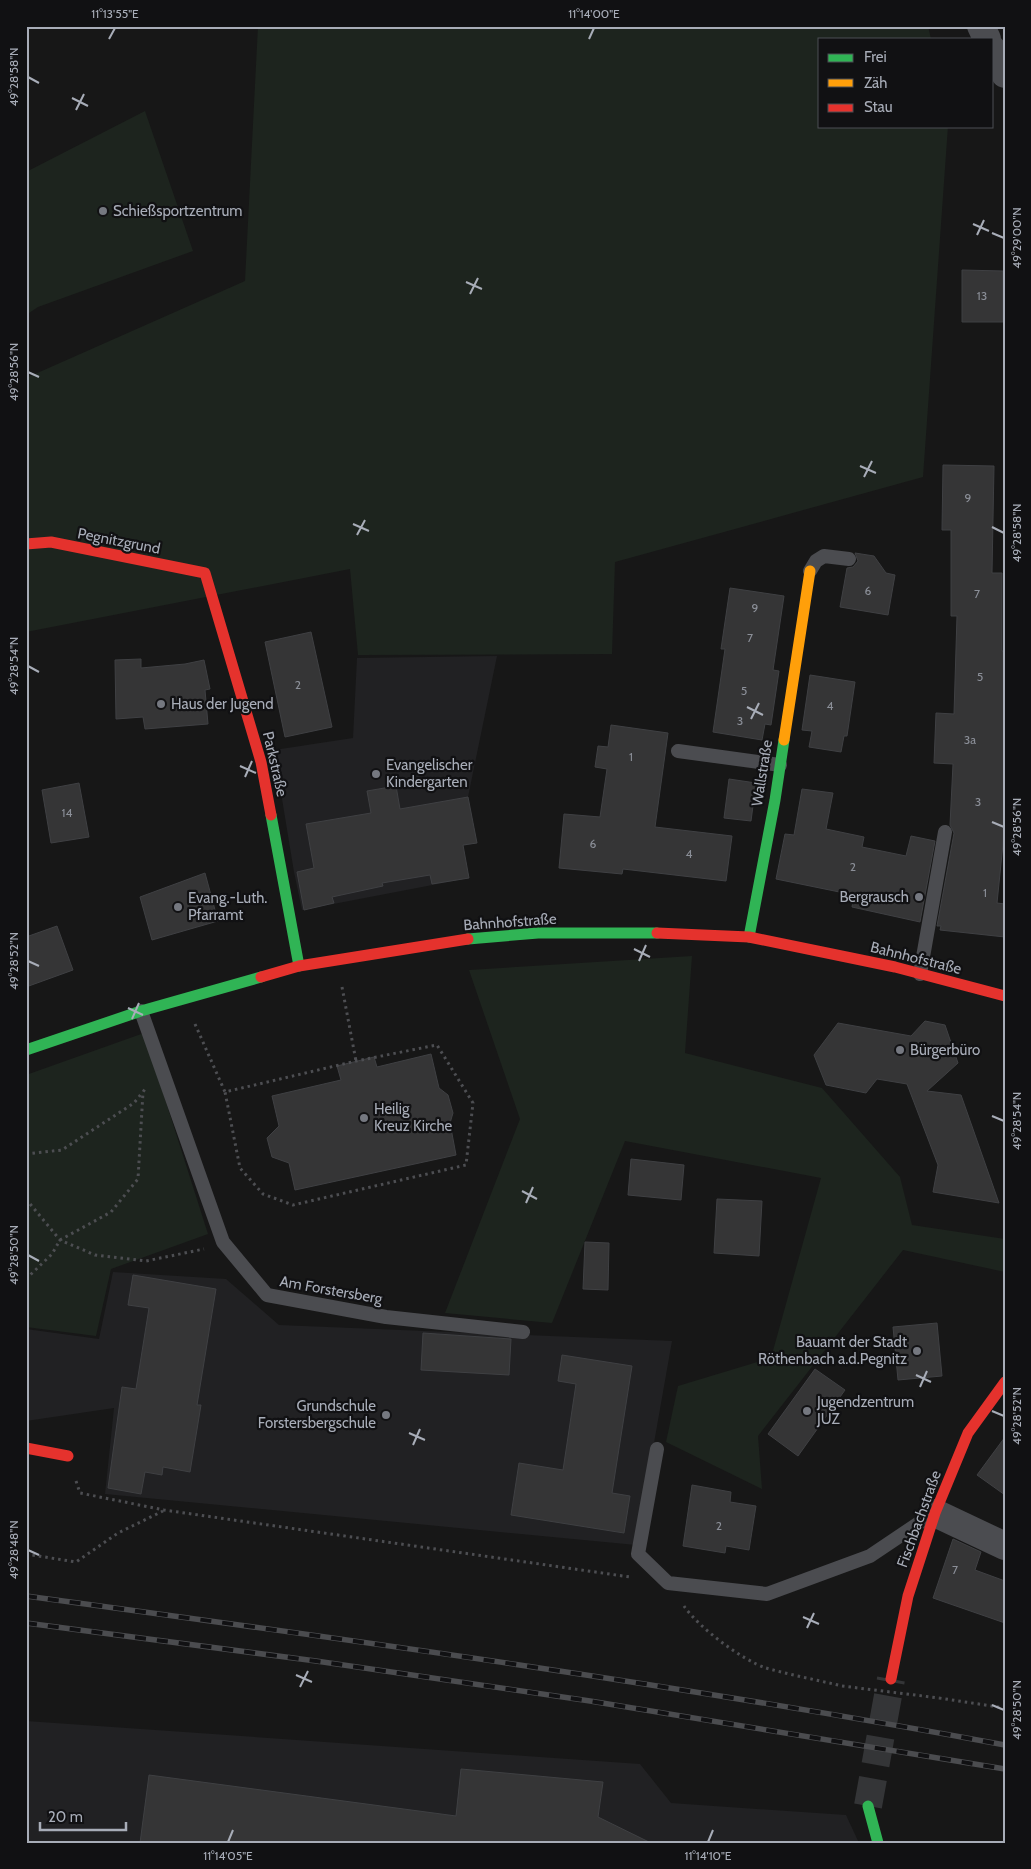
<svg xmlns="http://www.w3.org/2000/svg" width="1031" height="1869" viewBox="0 0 1031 1869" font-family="Cabin,sans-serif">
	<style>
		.built { fill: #212123 }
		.green { fill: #1d241e }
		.building { fill: #353536; stroke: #3f4043 }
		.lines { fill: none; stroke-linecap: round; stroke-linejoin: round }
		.secondary-tunnel { stroke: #343537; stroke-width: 28; stroke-dasharray: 28 14; stroke-linecap: butt }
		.path { stroke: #4d4e52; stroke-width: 3; stroke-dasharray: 2.5 4; stroke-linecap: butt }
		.lane { stroke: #4b4c50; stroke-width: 14 }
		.street { stroke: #4b4c50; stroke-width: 28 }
		.fast { stroke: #30b455; stroke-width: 11 }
		.slow { stroke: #ff9f0a; stroke-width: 11 }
		.jam { stroke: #e5322d; stroke-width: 11 }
		.rail-casing { stroke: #4b4c4f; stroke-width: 5.5 }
		.rail { stroke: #111113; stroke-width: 4; stroke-dasharray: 11; stroke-linecap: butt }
		.path-bridge { stroke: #4d4e52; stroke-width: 3; stroke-dasharray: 2.5 4; stroke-linecap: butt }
		.ticks { fill: none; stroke: #a8adb8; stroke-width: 2 }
		.poi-dot { fill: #757880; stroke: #111113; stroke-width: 2 }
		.labels { text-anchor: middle; stroke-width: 4.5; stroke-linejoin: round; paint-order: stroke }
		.number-label { font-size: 12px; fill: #8b8f98 }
		.poi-label { font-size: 15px; fill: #a8adb8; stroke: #111113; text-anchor: start }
		.street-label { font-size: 15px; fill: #a8adb8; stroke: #111113 }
		.neatline { fill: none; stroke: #a8adb8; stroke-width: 2 }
		.ticks-label { font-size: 12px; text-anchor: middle; fill: #a8adb8 }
	</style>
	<rect width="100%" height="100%" fill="#171717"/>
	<path class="built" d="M497 656 468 797 477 843 463 846 469 878 302 910 294 872 274 750 353 738 357 658Z
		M113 1272 226 1279 279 1325 672 1341 636 1545 105 1494 114 1408 26 1421V1329L99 1339Z
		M26 1721 640 1764 671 1803 846 1815 859 1843H26Z"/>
	<path class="green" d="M258 26H928L931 39H820V126H948L923 477 615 562 612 654 358 655 350 569 26 632V378L245 281Z
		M145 111 193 251 38 307 26 315V172Z
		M692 956 685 1053 822 1088 900 1177 912 1225 1005 1239V1272L903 1250 758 1436 762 1489 666 1442 678 1386 771 1358 821 1178 625 1141 552 1323 445 1313 520 1119 469 970Z
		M144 1033 208 1234 111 1269 96 1336 26 1327V1075Z"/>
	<path class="building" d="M962 270 1003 271V322H962Z
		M943 465 994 466 992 573H1002V651H1005V810L1003 844 997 903 1005 904V937L940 930 941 926H937L954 833 950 825 953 764 934 763 936 713 954 714 957 616H951V530H942Z
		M855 553 874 556 886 573 895 575 888 615 840 607 847 568 853 567 858 561Z
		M730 588 784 596 773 670 779 671 771 725 765 724 762 740 713 732 725 649H721Z
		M311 632 332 727 285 737 265 642Z
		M141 659V668L185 664 204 660 210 689 205 690 208 724 145 729 143 717 116 719 115 660Z
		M810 675 855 682 847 736H844L841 752 809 747 812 731 802 730Z
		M611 725 668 733 655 827 732 836 726 881 623 869 622 874 559 868 564 814 600 817 607 769 595 767 598 746 608 747Z
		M729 779 756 783 751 821 724 818Z
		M79 783 89 837 51 843 42 790Z
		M396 786 400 809 468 797 477 843 463 845 469 878 432 884 430 875 382 883 383 886 332 897 334 903 304 910 297 872 314 868 306 824 371 813 367 791Z
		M802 789 833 793 826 829 864 837 862 847 906 856 911 836 935 841 920 922 852 907 854 895 776 879 785 834 794 835Z
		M205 873 218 921 152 940 140 897Z
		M57 926 73 970 26 987V937Z
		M925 1021 945 1025 958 1063 927 1091 961 1095 999 1203 933 1192 938 1165 907 1084 877 1079 866 1093 826 1085 814 1055 838 1023 911 1036Z
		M431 1054 439 1088 448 1095 453 1113 450 1123 456 1155 295 1190 289 1163 272 1157 267 1138 279 1126 272 1096 341 1080 337 1066 374 1057 377 1067Z
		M631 1159 684 1165 681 1200 628 1195Z
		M717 1199 762 1201 759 1256 714 1253Z
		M585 1242 609 1243 608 1290 583 1289Z
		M133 1275 216 1289 197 1405H201L190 1472 163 1467 162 1475 145 1472 141 1494 108 1488 122 1387 136 1389 149 1308 128 1305Z
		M937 1323 942 1376 898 1380 893 1327Z
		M423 1333 511 1339 509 1375 421 1370Z
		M562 1355 632 1366 612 1493 630 1496 624 1533 511 1515 519 1463 563 1470 576 1384 558 1381Z
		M815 1369 845 1390 798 1456 768 1434Z
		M1005 1437V1495L977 1475Z
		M692 1485 731 1492 730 1502 756 1506 749 1550 726 1546 725 1553 683 1546Z
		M953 1539 981 1552 975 1570 1005 1581V1623L933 1598Z
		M461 1769 603 1782 598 1817 651 1843H140L149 1775 456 1816Z"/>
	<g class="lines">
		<path class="secondary-tunnel" d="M868 1806 891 1679"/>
		<path class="path" d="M342 987 356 1061
			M195 1024 225 1092 356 1061 437 1045 473 1103 466 1165 293 1205 263 1194 240 1168 225 1092
			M26 1154 62 1150 134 1103 142 1093
			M26 1199 60 1240 95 1255 146 1261 204 1249
			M26 1279 52 1254 60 1240 111 1212 138 1179 143 1092 145 1089
			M76 1481 80 1493 164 1510 630 1577
			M26 1554 76 1562 118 1533 163 1511
			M684 1606C698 1627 742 1660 766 1668 791 1675 817 1680 842 1686
			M939 1698 1005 1708"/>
		<path class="lane" d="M810 571 816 561 824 556 849 559
			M678 751 780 765
			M920 974 945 832
			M141 1011 223 1242 267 1295 386 1317 523 1332
			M657 1449 638 1554 668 1583 767 1594 870 1556 931 1515"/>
		<path class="street" d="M981 26 987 39
			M992 49 1005 74
			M935 1513 1005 1546"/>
		<path class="fast" d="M271 815 299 966
			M749 937 775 800 784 740
			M468 939 538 933H657
			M26 1050 141 1011 261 977
			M868 1806 878 1843"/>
		<path class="slow" d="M784 740 810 571"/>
		<path class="jam" d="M26 544 51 542 205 573 261 762 271 815
			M657 933 749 937 895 967 1005 996
			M261 977 299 966 468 939
			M26 1448 68 1456
			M891 1679 908 1596 935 1513 968 1433 1005 1382"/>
		<g class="rail-casing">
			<path id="rail" d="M26 1596C353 1640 680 1685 1005 1745
				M26 1623 316 1661 590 1701 1005 1769"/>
		</g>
		<use href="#rail" class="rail"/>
		<path class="path-bridge" d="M842 1686 939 1698"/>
	</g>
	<path class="ticks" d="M109 39 115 28M589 39 594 28M28 77 39 83M72 98 88 106M76 110 84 94M973 224 989 231M992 233 1004 238M977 235 984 220M466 282 482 289M470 294 478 278M28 372 39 377M860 466 876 473M864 477 872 461M353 524 369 531M992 527 1004 533M357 535 365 520M28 666 39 672M747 707 763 715M751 719 759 703M240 766 256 773M245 777 252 761M992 822 1004 827M634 949 650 957M28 961 39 966M639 961 646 945M128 1008 143 1015M132 1019 139 1003M992 1116 1004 1121M522 1191 537 1199M526 1203 533 1187M28 1255 39 1261M916 1375 931 1382M920 1387 927 1371M992 1411 1004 1416M409 1433 425 1440M413 1445 420 1429M28 1550 39 1555M803 1617 819 1624M807 1628 814 1613M296 1675 312 1682M300 1687 308 1671M992 1705 1004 1710M228 1842 233 1830M708 1842 713 1830"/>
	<g class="poi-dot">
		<circle cx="103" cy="211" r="5"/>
		<circle cx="161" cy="704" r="5"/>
		<circle cx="376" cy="774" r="5"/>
		<circle cx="919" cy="897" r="5"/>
		<circle cx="178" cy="907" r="5"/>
		<circle cx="900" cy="1050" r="5"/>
		<circle cx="364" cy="1118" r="5"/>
		<circle cx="917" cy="1351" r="5"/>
		<circle cx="807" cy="1411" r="5"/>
		<circle cx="386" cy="1415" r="5"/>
	</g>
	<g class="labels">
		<g class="number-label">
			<text x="982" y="300">13</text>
			<text x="968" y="502">9</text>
			<text x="868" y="595">6</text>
			<text x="977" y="598">7</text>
			<text x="755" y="612">9</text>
			<text x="750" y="642">7</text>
			<text x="980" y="681">5</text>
			<text x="298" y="689">2</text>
			<text x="744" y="695">5</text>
			<text x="830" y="710">4</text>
			<text x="740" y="725">3</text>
			<text x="970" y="744">3a</text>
			<text x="631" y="761">1</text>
			<text x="978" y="806">3</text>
			<text x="67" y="817">14</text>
			<text x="593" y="848">6</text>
			<text x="689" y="858">4</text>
			<text x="853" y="871">2</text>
			<text x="985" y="897">1</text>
			<text x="719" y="1530">2</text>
			<text x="955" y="1574">7</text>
		</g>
		<g class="poi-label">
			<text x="113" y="216">Schießsportzentrum</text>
			<text x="171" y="709">Haus der Jugend</text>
			<text x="386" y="770">Evangelischer<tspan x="386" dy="17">Kindergarten</tspan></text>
			<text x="909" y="902" text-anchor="end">Bergrausch</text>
			<text x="188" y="903">Evang.-Luth.<tspan x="188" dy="17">Pfarramt</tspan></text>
			<text x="910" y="1055">Bürgerbüro</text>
			<text x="374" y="1114">Heilig<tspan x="374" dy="17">Kreuz Kirche</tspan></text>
			<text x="907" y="1347" text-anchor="end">Bauamt der Stadt<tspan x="907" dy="17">Röthenbach a.d.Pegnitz</tspan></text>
			<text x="817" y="1407">Jugendzentrum<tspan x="817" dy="17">JUZ</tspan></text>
			<text x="376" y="1411" text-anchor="end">Grundschule<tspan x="376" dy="17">Forstersbergschule</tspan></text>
		</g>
		<g class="street-label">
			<text transform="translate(119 541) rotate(11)" y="5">Pegnitzgrund</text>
			<text transform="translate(275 764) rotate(77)" y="5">Parkstraße</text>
			<text transform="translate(762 773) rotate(-81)" y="5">Wallstraße</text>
			<text transform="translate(510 922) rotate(-4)" y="5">Bahnhofstraße</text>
			<text transform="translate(916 958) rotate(14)" y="5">Bahnhofstraße</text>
			<text transform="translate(331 1290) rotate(10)" y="5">Am Forstersberg</text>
			<text transform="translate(919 1519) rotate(-70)" y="5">Fischbachstraße</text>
		</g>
	</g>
	<rect width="1031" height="1869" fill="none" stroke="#111113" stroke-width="55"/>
	<rect x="818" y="38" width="175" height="90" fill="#111113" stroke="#4d4f55"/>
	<rect x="828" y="54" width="25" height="8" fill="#30b455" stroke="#4d4f55"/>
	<text x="864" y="62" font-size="15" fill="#a8adb8">Frei</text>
	<rect x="828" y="79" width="25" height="8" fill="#ff9f0a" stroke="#4d4f55"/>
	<text x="864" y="88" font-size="15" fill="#a8adb8">Zäh</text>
	<rect x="828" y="104" width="25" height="8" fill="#e5322d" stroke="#4d4f55"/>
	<text x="864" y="112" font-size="15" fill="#a8adb8">Stau</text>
	<path d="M40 1822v8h86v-8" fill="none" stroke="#a8adb8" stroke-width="2.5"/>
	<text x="48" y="1822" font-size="15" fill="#a8adb8" stroke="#111113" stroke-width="4" paint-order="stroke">20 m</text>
	<rect x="28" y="28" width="976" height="1814" class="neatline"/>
	<g class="ticks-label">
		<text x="115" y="18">11°13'55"E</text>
		<text x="594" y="18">11°14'00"E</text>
		<text transform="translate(14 77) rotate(-90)" y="4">49°28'58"N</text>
		<text transform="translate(1017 238) rotate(-90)" y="4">49°29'00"N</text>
		<text transform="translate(14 372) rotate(-90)" y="4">49°28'56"N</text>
		<text transform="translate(1017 533) rotate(-90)" y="4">49°28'58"N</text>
		<text transform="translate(14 666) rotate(-90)" y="4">49°28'54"N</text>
		<text transform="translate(1017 827) rotate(-90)" y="4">49°28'56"N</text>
		<text transform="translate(14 961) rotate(-90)" y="4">49°28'52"N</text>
		<text transform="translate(1017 1121) rotate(-90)" y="4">49°28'54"N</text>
		<text transform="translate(14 1255) rotate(-90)" y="4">49°28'50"N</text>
		<text transform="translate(1017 1416) rotate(-90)" y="4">49°28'52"N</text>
		<text transform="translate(14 1550) rotate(-90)" y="4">49°28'48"N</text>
		<text transform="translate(1017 1710) rotate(-90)" y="4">49°28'50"N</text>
		<text x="228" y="1860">11°14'05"E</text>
		<text x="708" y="1860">11°14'10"E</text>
	</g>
</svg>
